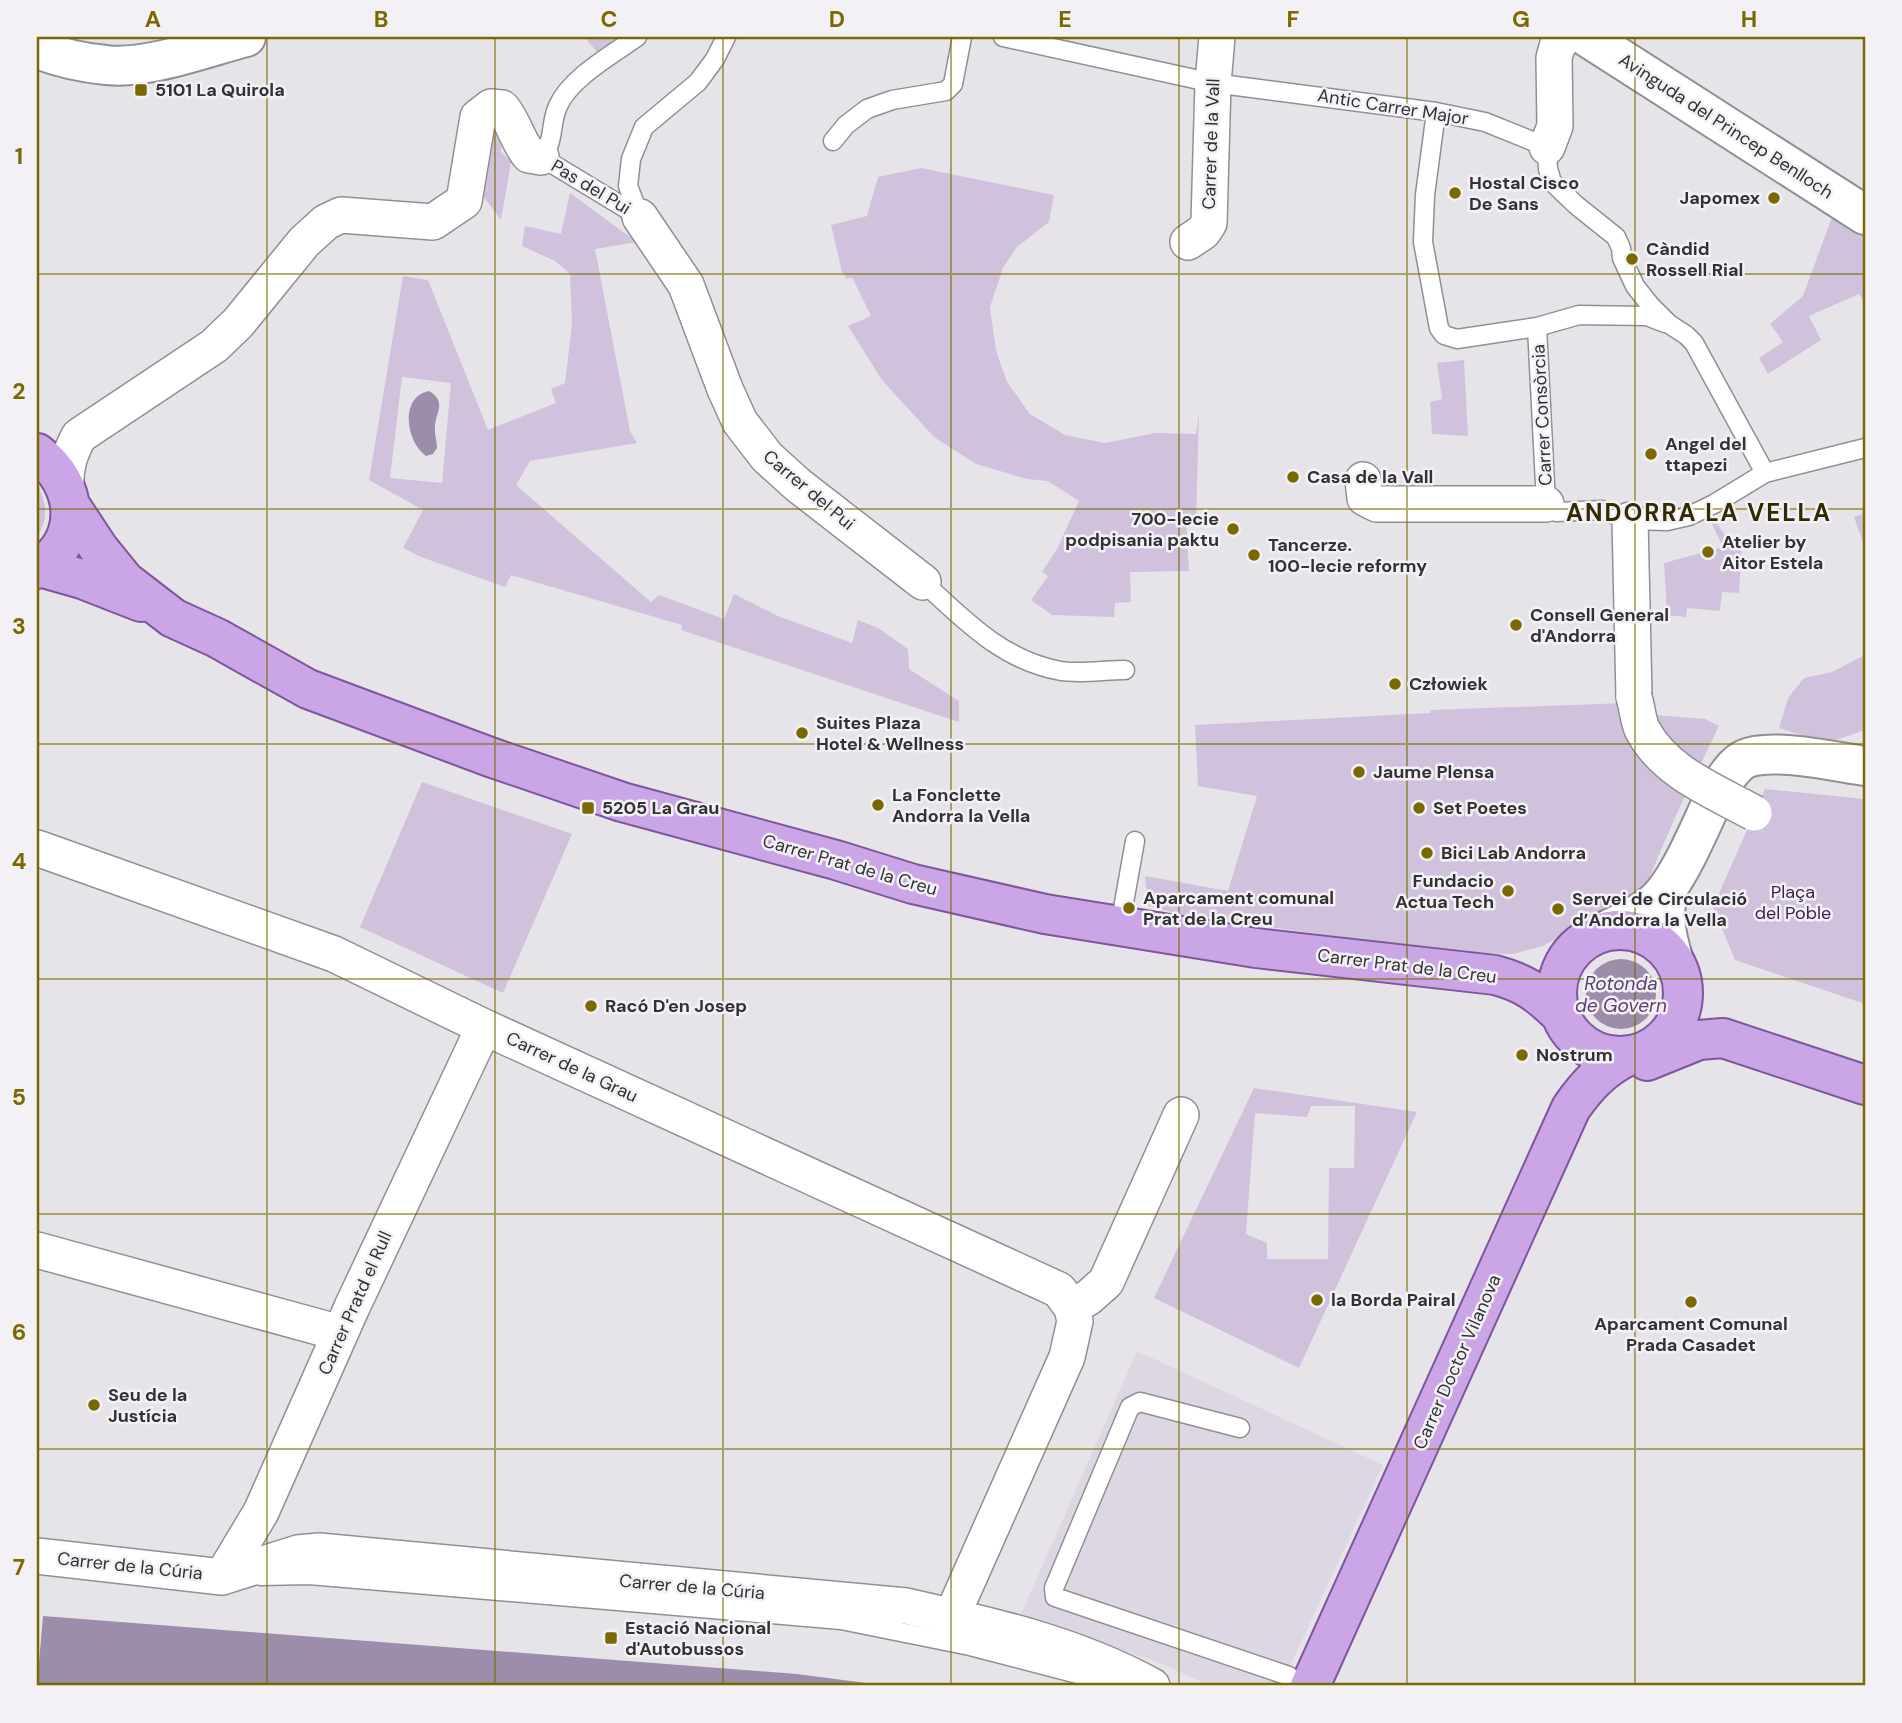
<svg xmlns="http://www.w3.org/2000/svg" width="1902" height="1723" viewBox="0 0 1902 1723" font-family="'DM Sans',sans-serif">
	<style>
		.built { fill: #ddd7e3 }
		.green { fill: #d0c2dd; fill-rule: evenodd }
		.water { fill: #9c8dab }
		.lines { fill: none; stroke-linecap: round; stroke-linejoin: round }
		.lane-casing { stroke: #918f93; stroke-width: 21 }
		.street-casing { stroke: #918f93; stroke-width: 38 }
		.secondary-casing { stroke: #918f93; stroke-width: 42 }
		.primary-casing { stroke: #7d569c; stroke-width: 42 }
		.lane { stroke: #fff; stroke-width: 18 }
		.street { stroke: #fff; stroke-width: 35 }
		.secondary { stroke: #fff; stroke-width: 38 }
		.primary { stroke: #caa6e6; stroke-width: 38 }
		.street-bridge-casing { stroke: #918f93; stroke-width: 38; stroke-linecap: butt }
		.street-bridge { stroke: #fff; stroke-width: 35 }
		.grid { fill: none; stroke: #796900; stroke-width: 2; stroke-opacity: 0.55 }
		.poi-dot { fill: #796900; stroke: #f4f1f6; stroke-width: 2.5 }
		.labels { text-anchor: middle; stroke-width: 5; stroke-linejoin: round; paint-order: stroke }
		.poi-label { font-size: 18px; font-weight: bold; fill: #323133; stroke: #f4f1f6; text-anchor: start }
		.street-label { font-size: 18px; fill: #323133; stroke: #f4f1f6 }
		.park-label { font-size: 18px; fill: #3c244e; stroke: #f4f1f6 }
		.water-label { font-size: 19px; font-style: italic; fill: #5a416e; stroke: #f4f1f6 }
		.district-label { font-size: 24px; font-weight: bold; letter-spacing: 2px; fill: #322a00; stroke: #f4f1f6 }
		.neatline { fill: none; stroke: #796900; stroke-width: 2.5 }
		.grid-label { font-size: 23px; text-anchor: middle; font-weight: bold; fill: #796900 }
	</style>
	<rect width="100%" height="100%" fill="#e6e4e9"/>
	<path class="built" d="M1137 1351 1383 1465 1281 1686H1211L1162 1664 1021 1614Z"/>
	<path class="green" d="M584 37H625L599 54Z
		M495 122 501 124V152L511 162 501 220 483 196 482 172Z
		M921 168 1054 195 1049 222 1017 247 1003 268 990 307 996 351 1007 382 1030 414 1065 435 1105 443 1155 433 1196 434 1199 413 1196 519 1186 518 1189 571 1130 572 1131 602 1115 603 1114 617 1052 615 1031 600 1048 576 1042 572 1057 549 1079 501 1048 481 1027 479 976 464 934 437 882 380 848 326 871 316 852 277 847 279 842 272 831 225 867 216 878 177Z
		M570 193 637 242 595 249 630 431 637 443 530 461 516 485 651 602 659 595 724 619 734 594 778 616 852 643 858 620 878 628 908 649 909 669 959 701V722L681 630 682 625 511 575 505 587 421 557 403 548 423 510 369 480 403 276 428 280 488 430 556 403 551 389 565 383 572 324 570 274 555 261 522 246 525 226 561 234ZM402 377 451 383 442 483 390 478Z
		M1832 217 1865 238V304L1859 294 1809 316 1821 340 1768 374 1759 358 1783 342 1770 324 1803 296Z
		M1464 360 1468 436 1432 434 1430 402 1442 399 1437 363Z
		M37 485C48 503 48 520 37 537Z
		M1865 513V548L1854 517Z
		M1712 515 1733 548 1742 543 1739 593 1722 592 1720 611 1687 608 1686 617 1652 614 1646 684 1643 612 1667 610 1664 563 1723 547 1709 518Z
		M1865 655V730L1836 740 1801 735 1779 728 1788 698 1804 678 1832 672Z
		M1625 703 1644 714 1705 719 1719 726 1677 813 1646 885 1543 946 1513 954 1466 953 1192 917 1148 906 1145 876 1228 891 1257 796 1198 786 1195 725 1430 713 1431 710Z
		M422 782 572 834 503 993 360 927Z
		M1765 789 1865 799V1004L1735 960 1713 907Z
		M1254 1088 1417 1112 1299 1368 1154 1298ZM1311 1106H1355L1354 1168H1329L1328 1259H1267V1243L1246 1234 1255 1113 1307 1117Z"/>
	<path class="water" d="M429 391C449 403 433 414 435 431 435 437 437 442 437 448L433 454 426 456C406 442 399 397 429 391Z
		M1586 994a35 35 0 1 1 70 0a35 35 0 1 1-70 0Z
		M43 1616 797 1674 889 1686H37Z"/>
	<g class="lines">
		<g class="lane-casing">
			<path id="lane" d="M637 37C613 54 570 78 558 106 549 126 556 140 541 157L640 217
				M1003 37 1213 83 1436 112 1485 122 1547 147 1548 169 1552 182 1576 205 1616 237 1621 248 1622 258 1635 286 1650 305 1669 324 1686 335 1694 343 1765 473
				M1436 112 1425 195 1423 242 1439 328 1444 335 1457 339 1537 327 1579 315 1647 316 1665 323
				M833 141 846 125 867 109 892 100 946 91 953 84 962 37
				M640 217 628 186 631 159 644 127 698 82 715 59 726 37
				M1537 327 1546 504 1556 512 1602 510 1630 520 1667 521 1689 516 1714 504 1765 473 1865 448
				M923 582C964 620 1003 661 1061 671 1081 674 1105 670 1125 670
				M1120 925 1135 841
				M1240 1428 1140 1402 1130 1407 1054 1588 1055 1597 1289 1676
				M261 1576 309 1575 841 1620 970 1646 1116 1684"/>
		</g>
		<g class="street-casing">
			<path id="street" d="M1547 147 1555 126 1554 58 1557 47 1564 37
				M640 217 686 285 725 389 740 422 767 457 798 485 923 582
				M1188 242 1203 232 1209 223 1213 83 1217 37
				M1363 480 1365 498 1377 504H1546
				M66 487C65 467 70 453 79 436L214 346 238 323 304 242 326 222 341 215 433 222 464 201 478 117 491 107 502 108C514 122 517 140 529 155L541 157
				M1630 520 1634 697
				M37 848 334 954 484 1027 1059 1290 1072 1308 1089 1297 1106 1282 1181 1115
				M37 1250 340 1333
				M37 1556 222 1577 298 1553 319 1551 906 1606C991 1625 1075 1644 1152 1686
				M222 1577 261 1512 352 1307 484 1027
				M952 1616 1067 1357 1075 1321 1072 1308"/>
		</g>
		<g class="secondary-casing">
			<path id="secondary" d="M1587 37 1865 215
				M37 49C58 57 83 63 106 65 147 70 207 47 246 37
				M1722 783C1729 774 1735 764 1745 759 1771 747 1836 762 1865 766
				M1668 888C1663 916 1665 931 1673 958
				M1605 931C1622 923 1638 916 1653 904 1677 885 1699 829 1713 800"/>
		</g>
		<g class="primary-casing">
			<path id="primary" d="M37 453C79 484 84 540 37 569
				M70 505 99 549 125 581 173 618 217 638 308 689 490 757 622 802 836 860 913 884 1045 914 1256 948 1495 975C1525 983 1538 993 1560 1014
				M40 567 82 579 141 602
				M1557 993a63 63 0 1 1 126 0a63 63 0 1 1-126 0Z
				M1647 1061 1699 1040 1723 1038 1865 1085
				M1310 1686 1571 1108C1587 1085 1603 1068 1628 1056"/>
		</g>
		<use href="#lane" class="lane"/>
		<use href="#street" class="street"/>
		<use href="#secondary" class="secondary"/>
		<use href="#primary" class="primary"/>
		<g class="street-bridge-casing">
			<path id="street-bridge" d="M1634 697C1637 707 1638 720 1642 729 1664 772 1714 791 1754 813"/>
		</g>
		<use href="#street-bridge" class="street-bridge"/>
	</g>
	<path class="grid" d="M267 37V1686M495 37V1686M723 37V1686M951 37V1686M1179 37V1686M1407 37V1686M1635 37V1686M37 274H1865M37 509H1865M37 744H1865M37 979H1865M37 1214H1865M37 1449H1865"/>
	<g class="poi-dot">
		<rect x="134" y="83" width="14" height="14" rx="3.5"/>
		<circle cx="1455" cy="193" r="7"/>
		<circle cx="1774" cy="198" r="7"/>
		<circle cx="1632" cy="259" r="7"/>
		<circle cx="1651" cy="454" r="7"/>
		<circle cx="1293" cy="477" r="7"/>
		<circle cx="1233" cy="529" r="7"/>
		<circle cx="1708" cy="552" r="7"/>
		<circle cx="1254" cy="555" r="7"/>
		<circle cx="1516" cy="625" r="7"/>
		<circle cx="1395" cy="684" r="7"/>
		<circle cx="802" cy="733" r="7"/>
		<circle cx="1359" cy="772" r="7"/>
		<circle cx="878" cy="805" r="7"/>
		<rect x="581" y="801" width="14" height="14" rx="3.5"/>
		<circle cx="1419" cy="808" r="7"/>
		<circle cx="1427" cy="853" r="7"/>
		<circle cx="1508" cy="891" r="7"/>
		<circle cx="1129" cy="908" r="7"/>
		<circle cx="1558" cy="909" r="7"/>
		<circle cx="591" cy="1006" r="7"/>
		<circle cx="1522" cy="1055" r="7"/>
		<circle cx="1317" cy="1300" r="7"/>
		<circle cx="1691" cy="1302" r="7"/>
		<circle cx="94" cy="1405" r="7"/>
		<rect x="604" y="1631" width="14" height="14" rx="3.5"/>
	</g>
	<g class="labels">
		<g class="poi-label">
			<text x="155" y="96">5101 La Quirola</text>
			<text x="1469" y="189">Hostal Cisco<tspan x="1469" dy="21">De Sans</tspan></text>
			<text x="1760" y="204" text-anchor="end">Japomex</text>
			<text x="1646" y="255">Càndid<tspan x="1646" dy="21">Rossell Rial</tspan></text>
			<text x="1665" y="450">Angel del<tspan x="1665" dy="21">ttapezi</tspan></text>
			<text x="1307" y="483">Casa de la Vall</text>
			<text x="1219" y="525" text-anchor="end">700-lecie<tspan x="1219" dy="21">podpisania paktu</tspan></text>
			<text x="1722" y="548">Atelier by<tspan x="1722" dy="21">Aitor Estela</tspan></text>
			<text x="1268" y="551">Tancerze.<tspan x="1268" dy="21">100-lecie reformy</tspan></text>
			<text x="1530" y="621">Consell General<tspan x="1530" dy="21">d'Andorra</tspan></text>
			<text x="1409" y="690">Człowiek</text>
			<text x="816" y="729">Suites Plaza<tspan x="816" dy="21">Hotel &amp; Wellness</tspan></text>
			<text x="1373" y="778">Jaume Plensa</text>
			<text x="892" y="801">La Fonclette<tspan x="892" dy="21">Andorra la Vella</tspan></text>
			<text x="602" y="814">5205 La Grau</text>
			<text x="1433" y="814">Set Poetes</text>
			<text x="1441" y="859">Bici Lab Andorra</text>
			<text x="1494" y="887" text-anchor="end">Fundacio<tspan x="1494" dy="21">Actua Tech</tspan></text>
			<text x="1143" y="904">Aparcament comunal<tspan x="1143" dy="21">Prat de la Creu</tspan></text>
			<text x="1572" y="905">Servei de Circulació<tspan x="1572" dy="21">d’Andorra la Vella</tspan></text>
			<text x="605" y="1012">Racó D'en Josep</text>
			<text x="1536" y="1061">Nostrum</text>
			<text x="1331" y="1306">la Borda Pairal</text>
			<text x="1691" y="1330" text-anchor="middle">Aparcament Comunal<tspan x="1691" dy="21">Prada Casadet</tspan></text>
			<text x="108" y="1401">Seu de la<tspan x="108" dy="21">Justícia</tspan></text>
			<text x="625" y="1634">Estació Nacional<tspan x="625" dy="21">d'Autobussos</tspan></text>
		</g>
		<g class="street-label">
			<text transform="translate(1393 107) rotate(9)" y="6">Antic Carrer Major</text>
			<text transform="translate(1726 126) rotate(33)" y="6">Avinguda del Princep Benlloch</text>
			<text transform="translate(1211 144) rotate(-88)" y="6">Carrer de la Vall</text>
			<text transform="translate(591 187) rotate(31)" y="6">Pas del Pui</text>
			<text transform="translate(1542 415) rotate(-93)" y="6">Carrer Consòrcia</text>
			<text transform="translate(809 490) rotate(40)" y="6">Carrer del Pui</text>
			<text transform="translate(850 865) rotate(16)" y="6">Carrer Prat de la Creu</text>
			<text transform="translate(1407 966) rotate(7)" y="6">Carrer Prat de la Creu</text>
			<text transform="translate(572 1067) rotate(25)" y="6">Carrer de la Grau</text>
			<text transform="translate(355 1303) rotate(-66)" y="6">Carrer Pratd el Rull</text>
			<text transform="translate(1457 1362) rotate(-66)" y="6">Carrer Doctor Vilanova</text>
			<text transform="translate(130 1566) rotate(6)" y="6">Carrer de la Cúria</text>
			<text transform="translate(692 1587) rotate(5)" y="6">Carrer de la Cúria</text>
		</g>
		<g class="park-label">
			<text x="1793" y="898">Plaça<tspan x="1793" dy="21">del Poble</tspan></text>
		</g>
		<g class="water-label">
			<text x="1621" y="990">Rotonda<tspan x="1621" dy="22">de Govern</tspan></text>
		</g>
		<g class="district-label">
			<text x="1699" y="521">ANDORRA LA VELLA</text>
		</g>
	</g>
	<rect width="1902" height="1723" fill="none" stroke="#f4f1f6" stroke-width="77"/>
	<rect x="38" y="38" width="1826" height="1646" class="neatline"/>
	<g class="grid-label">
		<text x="153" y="27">A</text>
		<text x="381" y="27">B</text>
		<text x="609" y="27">C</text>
		<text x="837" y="27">D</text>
		<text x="1065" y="27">E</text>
		<text x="1293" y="27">F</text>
		<text x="1521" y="27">G</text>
		<text x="1749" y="27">H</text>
		<text x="19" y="164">1</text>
		<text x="19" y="399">2</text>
		<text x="19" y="634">3</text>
		<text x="19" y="869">4</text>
		<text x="19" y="1105">5</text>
		<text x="19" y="1340">6</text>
		<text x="19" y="1575">7</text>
	</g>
</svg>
